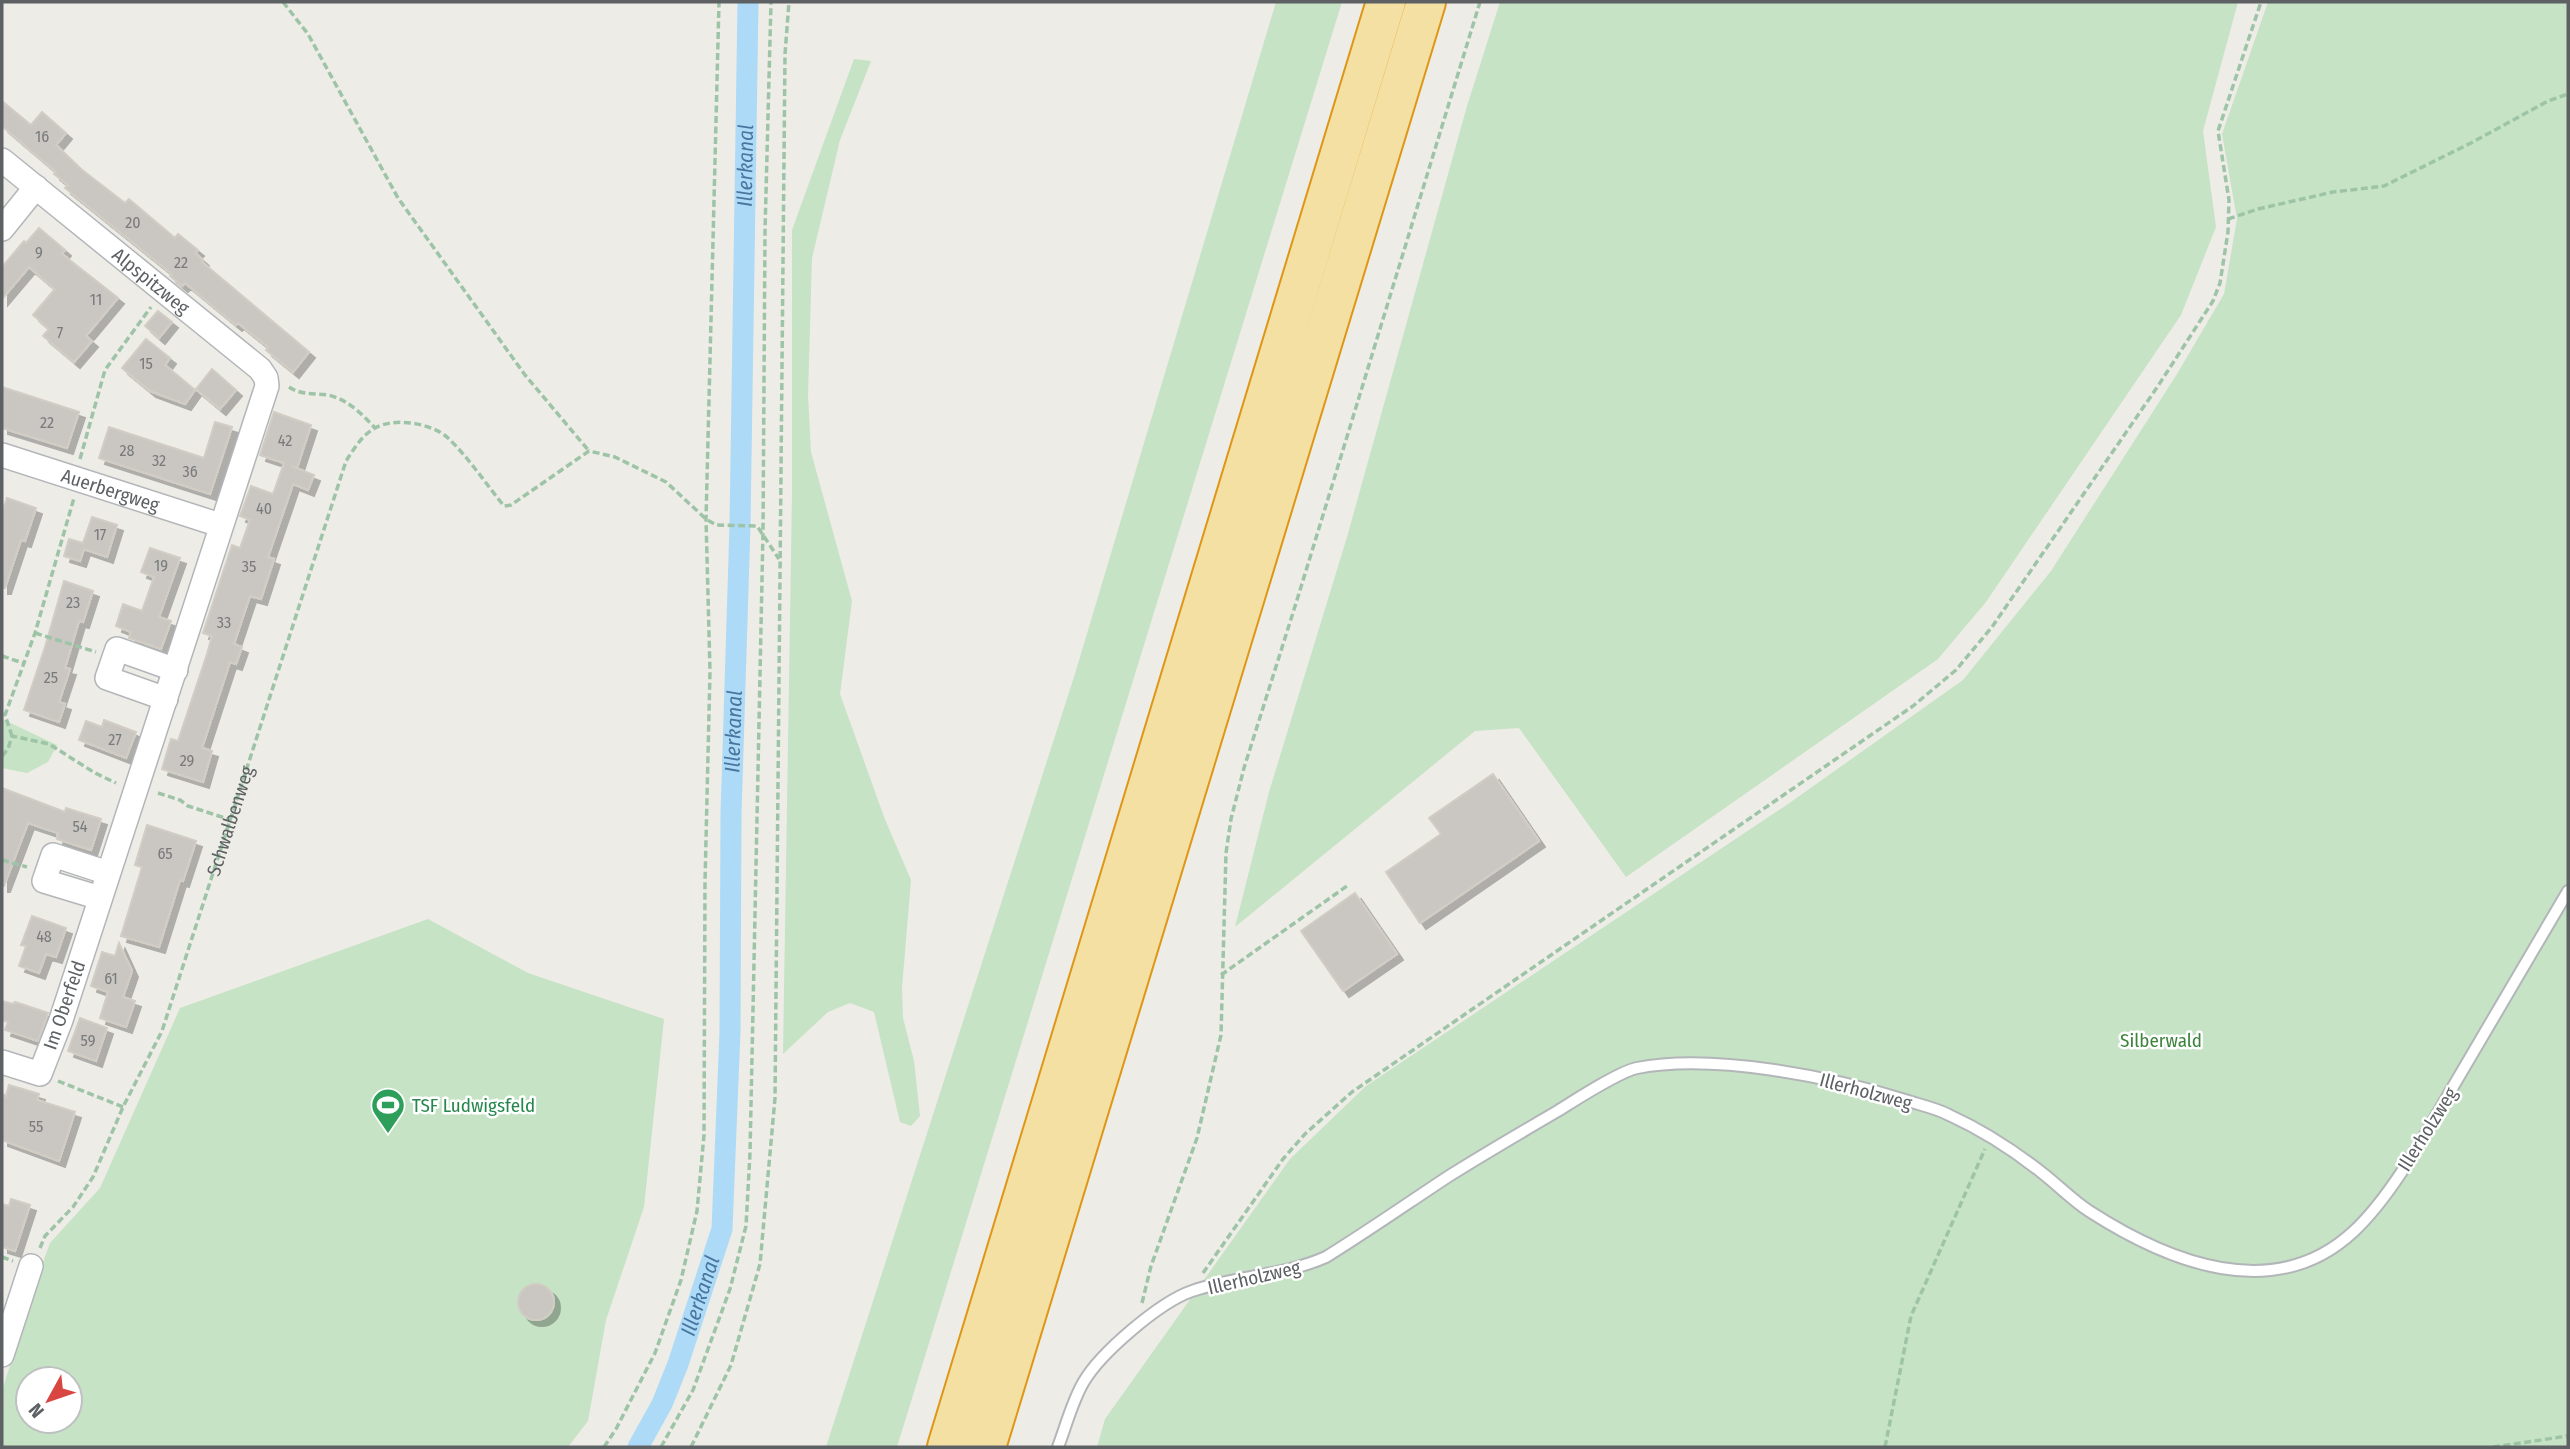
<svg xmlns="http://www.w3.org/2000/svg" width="2570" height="1449" viewBox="0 0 2570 1449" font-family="'Fira Sans Condensed',sans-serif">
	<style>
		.green { fill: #c6e3c5; fill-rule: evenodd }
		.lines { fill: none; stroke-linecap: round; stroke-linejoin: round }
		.canal { stroke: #addaf7; stroke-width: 21 }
		.building { fill: #cac7c2; stroke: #d2cdc4; stroke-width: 2; filter: url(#shadow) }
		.service-casing { stroke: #b3b6b9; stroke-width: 14 }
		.minor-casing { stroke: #b3b6b9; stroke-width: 26 }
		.trunk-casing { stroke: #de9616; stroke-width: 42 }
		.path { stroke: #9ec4a7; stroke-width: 3.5; stroke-dasharray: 7 3.5; stroke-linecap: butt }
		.service { stroke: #fff; stroke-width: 10 }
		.minor { stroke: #fff; stroke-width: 23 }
		.trunk { stroke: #f5e0a4; stroke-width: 38 }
		.labels { text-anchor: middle; stroke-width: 5; stroke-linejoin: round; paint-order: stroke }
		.number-label { font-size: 16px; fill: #787a7c }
		.street-label { font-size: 19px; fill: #5d6164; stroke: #fff }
		.park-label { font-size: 19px; fill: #3e833e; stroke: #fff }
		.leisure-label { font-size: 19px; fill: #27864d; stroke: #fff; text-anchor: start }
		.water-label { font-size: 21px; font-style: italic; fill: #47769f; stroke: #fff }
	</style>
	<defs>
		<filter id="shadow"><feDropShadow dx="6" dy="6" stdDeviation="0" flood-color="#0004"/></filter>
	</defs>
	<rect width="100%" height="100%" fill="#eeece6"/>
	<path class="green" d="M1276 2H1342L897 1447H826L1074 677Z
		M1500 2H2238L2203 131 2216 227 2181 315 1986 602 1938 659 1626 877 1519 728 1475 731 1235 927 1269 792 1347 537 1467 106Z
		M2268 2H2568V1447H1097L1105 1419 1290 1159 1366 1086 1788 804 1963 680 2051 571 2177 374 2224 294 2237 219 2222 134Z
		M854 59 871 61 840 140 812 258 808 395 811 452 852 601 840 694 884 817 911 880 902 988 903 1018 914 1061 920 1116 911 1126 900 1122 874 1012 850 1003 828 1012 783 1054 792 495V230Z
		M2 719 57 745 48 762 27 773 2 768Z
		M428 919 528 973 664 1019 644 1207 606 1320 588 1421 568 1447H2V1391L37 1278 50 1243 100 1188 180 1008ZM28 1379H70V1421H28Z"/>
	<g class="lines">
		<path class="canal" id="s1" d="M638 1447 662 1404 678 1364 722 1229 730 1032 731 814 740 525 748 2"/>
	</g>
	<path class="building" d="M2 101 31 125 42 112 66 133 56 145 81 169 125 203 129 199 175 238 178 234 198 250 195 253 203 260 202 262 309 352 293 372 266 350 268 347 238 323 236 325 185 283 182 286 170 276 172 274 65 188 68 185 54 174 56 172 2 126Z
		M39 228 65 250 62 254 118 298 86 336 92 341 74 362 43 336 49 329 33 315 55 289 29 267 2 299V267L24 241 26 243Z
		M158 311 172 322 159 338 145 326Z
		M146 339 170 358 165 365 195 390 185 404 150 391 122 368Z
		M212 369 236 390 220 409 196 389Z
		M2 387 79 412 67 448 2 428Z
		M274 412 311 425 297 468 291 466 314 475 308 490 293 484 268 557 274 559 261 599 250 596 234 644 242 647 236 664 230 662 202 748 212 751 203 782 162 769 171 739 178 741 207 654 212 636 203 633 232 545 240 548 250 520 240 516 251 486 273 494 284 463 260 455Z
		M215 422 232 427 210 494 99 458 109 427 204 458Z
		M7 498 36 508 25 541 21 540 5 588H2V512Z
		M92 517 117 525 107 557 84 549 80 561 64 556 69 539 83 543Z
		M150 548 180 558 159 617 171 621 161 649 129 638 131 632 116 626 123 604 142 611 154 577 141 572Z
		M64 581 93 591 83 622 79 621 65 668 70 669 59 702 65 704 59 722 24 710 45 647Z
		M104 720 136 732 126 758 79 740 86 721 102 727Z
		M1493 774 1539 841 1420 923 1386 872 1441 834 1429 818Z
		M2 788 65 812 66 808 101 819 91 850 57 839 58 833 28 823 4 886H2Z
		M147 825 196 841 183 881 180 880 159 947 121 936 142 867 135 865Z
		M1355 893 1397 954 1343 991 1301 931Z
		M32 916 66 928 56 957 46 954 39 973 19 966 26 946 21 945Z
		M119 943 132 971 123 997 135 1001 126 1027 100 1018 108 992 91 986 102 952 115 956Z
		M2 1001 13 1004 15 1002 48 1013 38 1041 5 1030 8 1022 2 1020Z
		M80 1018 107 1028 96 1061 68 1051Z
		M9 1085 39 1094 37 1100 75 1112 59 1161 2 1140V1094L6 1096Z
		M11 1199 30 1205 15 1251 2 1247V1204L9 1206Z
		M518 1302a18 18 0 1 1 36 0a18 18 0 1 1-36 0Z"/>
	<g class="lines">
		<g class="service-casing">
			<path id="service" d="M1058 1447C1066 1426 1072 1402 1083 1383 1100 1353 1160 1302 1192 1291 1236 1276 1283 1276 1326 1257 1368 1231 1408 1203 1449 1176 1484 1154 1520 1133 1556 1112 1574 1101 1618 1072 1637 1068 1713 1053 1832 1077 1905 1100 1920 1105 1936 1108 1949 1115 1982 1130 2013 1150 2041 1172 2058 1185 2072 1200 2089 1211 2168 1262 2274 1305 2353 1232 2392 1196 2427 1131 2454 1085 2492 1021 2530 956 2568 891"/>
		</g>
		<g class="minor-casing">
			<g id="minor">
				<path id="s3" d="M2 160 260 369 266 378 267 386 61 1020 40 1074 2 1062"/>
				<path d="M2 229 36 187"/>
				<path id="s4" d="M2 455 220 525"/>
				<path d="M166 699 107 678 117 649 176 670"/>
				<path d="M100 898 44 881 53 855 108 873"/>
				<path d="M2 1355 31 1266"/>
			</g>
		</g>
		<g class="trunk-casing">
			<path id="trunk" d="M947 1447 1386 2
				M986 1447 1426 2"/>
		</g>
		<g class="path">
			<path d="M283 2 308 34 398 198 525 375 589 451"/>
			<path d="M2228 219 2258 209 2333 192 2384 186 2471 143 2548 101 2568 94"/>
			<path d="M289 387C301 395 313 393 328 395 347 399 362 414 375 428"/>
			<path d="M80 459 105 370 151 307"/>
			<path d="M35 633 96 652"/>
			<path d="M2 656 23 663"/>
			<path d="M12 736 5 715 35 633 74 498"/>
			<path d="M2 756 8 749 12 736 49 744 95 773 116 783"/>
			<path d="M158 793 180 800 188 806 231 820"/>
			<path d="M2 860 27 867"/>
			<path d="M1221 975 1347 886"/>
			<path d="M58 1081 123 1107"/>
			<path id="s2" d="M40 1248 45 1236 73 1207 93 1177 123 1107 162 1031 346 461C354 449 362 435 375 428 394 417 432 423 448 438 469 458 486 484 504 506L511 505 589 451 615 457 666 482 706 519 716 525 757 526 779 559"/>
			<path d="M2 1257 13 1261"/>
			<path d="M1203 1273 1283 1159 1305 1134 1352 1092 1913 706 1956 670 1992 627 2158 386 2213 301 2220 283 2228 232 2229 200 2218 131 2261 2"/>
			<path d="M1142 1303 1151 1266 1197 1138 1221 1035 1226 853 1231 819 1244 768 1297 600 1480 2"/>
			<path d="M604 1447 616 1429 655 1353 681 1280 697 1211 704 1135 705 882 710 671 706 519 719 2"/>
			<path d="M661 1447 693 1390 730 1289 746 1226 750 1153 763 532 765 231 771 2"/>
			<path d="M691 1447 731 1365 760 1264 775 1098 785 54 789 2"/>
			<path d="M1885 1447 1911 1316 1985 1149"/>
			<path d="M2493 1447 2568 1436"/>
		</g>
		<use href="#service" class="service"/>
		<use href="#minor" class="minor"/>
		<use href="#trunk" class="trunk"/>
	</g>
	<defs>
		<g id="stadium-pin" transform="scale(1.75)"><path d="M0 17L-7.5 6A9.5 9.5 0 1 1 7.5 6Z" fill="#2e9e5b" stroke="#fff"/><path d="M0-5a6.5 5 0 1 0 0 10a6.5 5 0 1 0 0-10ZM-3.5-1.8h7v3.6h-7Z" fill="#fff"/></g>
	</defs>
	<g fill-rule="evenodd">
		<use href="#stadium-pin" x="388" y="1105"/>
	</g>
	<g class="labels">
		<g class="number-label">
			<text x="42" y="142">16</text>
			<text x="133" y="228">20</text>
			<text x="39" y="258">9</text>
			<text x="181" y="268">22</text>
			<text x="96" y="305">11</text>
			<text x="60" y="338">7</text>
			<text x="146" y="369">15</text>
			<text x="47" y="428">22</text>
			<text x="285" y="446">42</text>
			<text x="127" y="456">28</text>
			<text x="159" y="466">32</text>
			<text x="190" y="477">36</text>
			<text x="264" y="514">40</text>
			<text x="100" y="540">17</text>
			<text x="161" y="571">19</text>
			<text x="249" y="572">35</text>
			<text x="73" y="608">23</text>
			<text x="224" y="628">33</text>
			<text x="51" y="683">25</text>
			<text x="115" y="745">27</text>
			<text x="187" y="766">29</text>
			<text x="80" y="832">54</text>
			<text x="165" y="859">65</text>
			<text x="44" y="942">48</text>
			<text x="111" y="984">61</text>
			<text x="88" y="1046">59</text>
			<text x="36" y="1132">55</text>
		</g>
		<g class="street-label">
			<text dy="7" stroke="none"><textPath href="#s3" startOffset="192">Alpspitzweg</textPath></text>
			<text dy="7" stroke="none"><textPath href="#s4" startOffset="114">Auerbergweg</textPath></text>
			<text dy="7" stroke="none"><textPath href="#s2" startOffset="472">Schwalbenweg</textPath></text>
			<text transform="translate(64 1005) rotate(-71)" y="7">Im Oberfeld</text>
			<text transform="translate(1866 1091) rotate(15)" y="7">Illerholzweg</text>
			<text transform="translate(2427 1129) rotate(-58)" y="7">Illerholzweg</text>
			<text transform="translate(1254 1277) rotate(-13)" y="7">Illerholzweg</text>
		</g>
		<g class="park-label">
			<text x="2161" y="1047">Silberwald</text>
		</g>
		<g class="leisure-label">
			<text x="412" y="1112">TSF Ludwigsfeld</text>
		</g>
		<g class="water-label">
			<text dy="7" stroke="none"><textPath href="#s1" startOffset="1298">Illerkanal</textPath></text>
			<text dy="7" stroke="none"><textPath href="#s1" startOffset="732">Illerkanal</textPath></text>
			<text dy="7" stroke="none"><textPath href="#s1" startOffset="164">Illerkanal</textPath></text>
		</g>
	</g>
	<rect width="2570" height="1449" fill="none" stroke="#5d6164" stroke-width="7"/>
	<g transform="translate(49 1400) rotate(230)"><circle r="33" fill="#ffffff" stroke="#bec0c1" stroke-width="2"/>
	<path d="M0-5L12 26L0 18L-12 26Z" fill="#d94541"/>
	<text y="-10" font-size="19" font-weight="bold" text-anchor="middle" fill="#5d6164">N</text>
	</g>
</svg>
